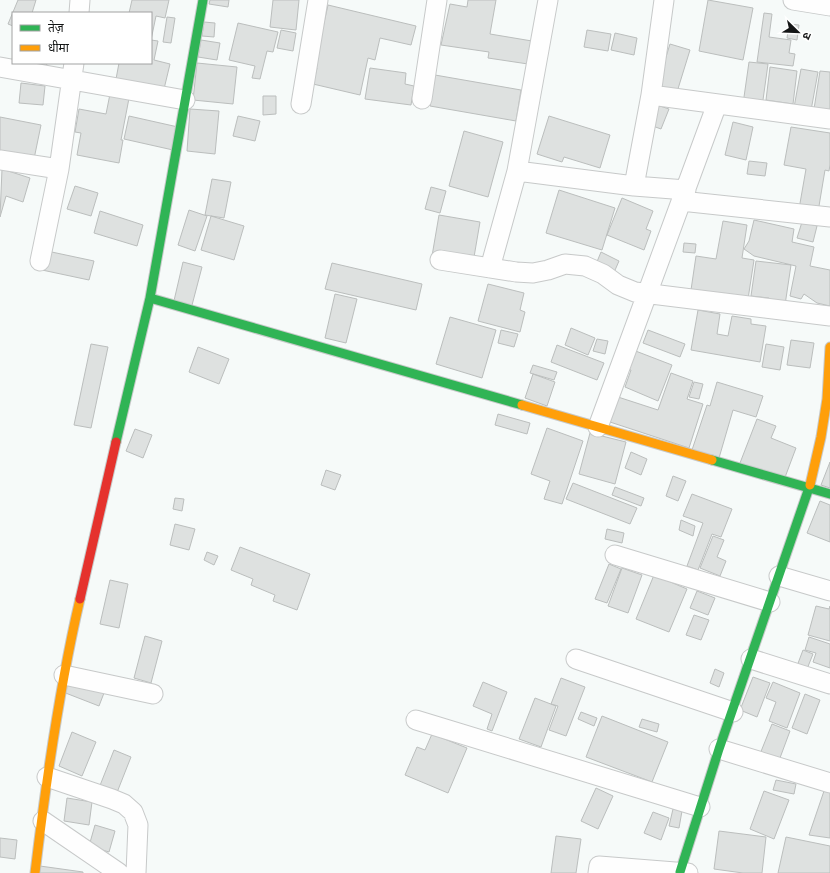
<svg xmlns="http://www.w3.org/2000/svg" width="830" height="873" viewBox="0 0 830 873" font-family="'Work Sans','Noto Sans Devanagari',sans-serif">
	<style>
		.building { fill: #dee1e0; stroke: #bbbebd }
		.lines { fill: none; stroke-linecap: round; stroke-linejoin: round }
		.street-casing { stroke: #c7c9c9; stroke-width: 21 }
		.fast-casing { stroke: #c7c9c9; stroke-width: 11 }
		.slow-casing { stroke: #c7c9c9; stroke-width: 11 }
		.jam-casing { stroke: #c7c9c9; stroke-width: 11 }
		.street { stroke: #fefefe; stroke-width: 19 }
		.fast { stroke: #30b455; stroke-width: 9 }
		.slow { stroke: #ff9f0a; stroke-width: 9 }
		.jam { stroke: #e5322d; stroke-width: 9 }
	</style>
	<rect width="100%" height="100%" fill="#f6faf9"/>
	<path class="building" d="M18 0H36L32 13H13V26L8 24Z
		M132 0H169L165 18 156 16 151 40 158 41 154 60 170 64 164 89 116 79 119 63H151V13H129Z
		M210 0H229L228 7 209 4Z
		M273 0H299L296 30 270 27Z
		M468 0H496L490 34 532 41 528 64 488 58 489 52 441 45 450 4 467 7Z
		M708 0 753 8 743 60 699 51Z
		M328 5 416 26 411 45 380 38 375 60 368 58 360 95 313 84 317 68 314 67Z
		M764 13 772 14 769 37 791 40 789 53 795 54 793 66 757 62Z
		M167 17 175 18 171 43 163 42Z
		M204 22 215 23 214 37 202 36Z
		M238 23 278 32 273 52 267 51 260 79 252 78 255 66 229 60Z
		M789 24 799 25 797 40 787 38Z
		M281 30 296 33 293 51 277 48Z
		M587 30 611 34 608 51 584 47Z
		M615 33 637 38 634 55 611 50Z
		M201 40 220 43 217 60 198 57Z
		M670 44 690 50 677 92 657 86Z
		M749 62 768 64 762 107 743 104Z
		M23 63H47L46 68Z
		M197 63 237 67 233 104 193 100Z
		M770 67 797 71 793 104 766 100Z
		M370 68 406 73 405 84 414 86 411 105 365 99Z
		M801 69 818 72 810 116 793 113Z
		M820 71 830 72V111L814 109Z
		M435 75 521 90 516 121 430 106Z
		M21 83 45 86 43 105 19 103Z
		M111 89 130 93 121 140H123L119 163 77 155 81 133 75 132 79 109 106 114Z
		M263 96H276V114L263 115Z
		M657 105 669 109 661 129 650 125Z
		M190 109 219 111 215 154 187 151Z
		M129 116 178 127 173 150 124 139Z
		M238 116 260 121 255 141 233 136Z
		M549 116 610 135 600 168 564 157 562 162 537 154Z
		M0 117 41 125 34 159 0 153Z
		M733 122 753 127 746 160 725 155Z
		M791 127 830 133V165L829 171 825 170 818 212 799 209 806 169 784 165Z
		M464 131 503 142 488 197 449 186Z
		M749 161 767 163 765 176 747 174Z
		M2 169 30 178 23 202 6 196 0 217Z
		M212 179 231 182 224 218 205 215Z
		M75 186 98 193 91 216 67 209Z
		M431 187 446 191 440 213 425 209Z
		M559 190 615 208 602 250 546 233Z
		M622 198 653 211 646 229 651 231 644 250 607 235Z
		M189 210 207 216 195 251 178 245Z
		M100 211 143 225 137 246 94 233Z
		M439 215 480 222 473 263 432 256Z
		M211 216 244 226 234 260 201 250Z
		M754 220 794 229 792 242 814 247 810 266 830 270V306L817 303 804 294 801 299 790 296 796 266 754 256 744 249 749 241Z
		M723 221 747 225 742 258 754 260 748 299 691 290 696 256 716 259Z
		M802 222 817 226 813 242 797 238Z
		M684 243 696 244 695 253 683 252Z
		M47 251 94 261 89 280 42 270Z
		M601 252 619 261 612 277 594 269Z
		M756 261 791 265 785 305 768 303 769 298 751 296Z
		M183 262 202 267 191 309 173 305Z
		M332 263 422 284 416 310 325 289Z
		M488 284 524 293 520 310 525 312 520 332 478 321Z
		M335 294 357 299 346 343 325 338Z
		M698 310 720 314 717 334 728 336 732 316 751 319V324L766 326 760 362 691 350Z
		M450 317 496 330 482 378 436 364Z
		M571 328 595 338 588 355 565 345Z
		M501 330 518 334 514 347 498 343Z
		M648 330 685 344 680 357 643 343Z
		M597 339 608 341 605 354 593 351Z
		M791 340 814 343 810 368 787 365Z
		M91 344 108 347 91 428 74 425Z
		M766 344 784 347 780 370 762 367Z
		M557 345 604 363 597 380 551 362Z
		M198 347 229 359 219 384 189 372Z
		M633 350 672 365 658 401 625 387 631 370 626 368Z
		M533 365 557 372 554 380 530 373Z
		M671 373 693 381 687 399 703 404 689 448 610 422 618 397 658 410Z
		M533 374 555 382 547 406 525 398Z
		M694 382 703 384 699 399 689 397Z
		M717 382 763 396 756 417 733 410 719 458 692 450 707 405 710 406Z
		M498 414 530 423 527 434 495 425Z
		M757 419 776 426 771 438 796 448 784 480 740 463Z
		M547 428 583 441 562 504 544 499 550 481 531 474Z
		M135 429 152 435 143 458 126 451Z
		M590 433 626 442 615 484 579 474Z
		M631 452 647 459 641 475 625 468Z
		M830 462V488L821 485Z
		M326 470 341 475 335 490 321 485Z
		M673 476 686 481 678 501 666 496Z
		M573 483 637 508 630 524 566 499Z
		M615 487 644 498 641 506 612 495Z
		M692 494 732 509 721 537 712 534 698 570 687 566 703 523 683 516Z
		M175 498 184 499 182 511 173 509Z
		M820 501 830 505V542L807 533Z
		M681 520 695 526 693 536 679 530Z
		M175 524 195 529 189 550 170 545Z
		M607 529 624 533 622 543 605 539Z
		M713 536 724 540 717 557 726 561 720 576 700 568Z
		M240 547 310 574 297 610 273 601 275 595 251 585 253 579 231 570Z
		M207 552 218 556 214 565 204 560Z
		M609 564 621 569 607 603 595 599Z
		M622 568 642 575 628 613 608 606Z
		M654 575 687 589 669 632 636 619Z
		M110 580 128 584 119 628 100 624Z
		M697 591 715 598 708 615 690 608Z
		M816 606 829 609 830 606V641L808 635Z
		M694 615 709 620 701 640 686 635Z
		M145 636 162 641 151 683 134 678Z
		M809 637 830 644V668L813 662 816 653 805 650Z
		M803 650 813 654 807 669 797 666Z
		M715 669 724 673 719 687 710 683Z
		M753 677 770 683 757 717 740 710Z
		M561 678 585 687 566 736 549 730 558 706 551 704Z
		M68 679 104 693 99 706 63 692Z
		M483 682 507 692 492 731 487 729 492 714 473 706Z
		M773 682 800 693 787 728 769 721 776 702 766 698Z
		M805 694 820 700 807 734 792 728Z
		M535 698 556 706 541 747 519 739Z
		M581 712 597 718 594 726 578 719Z
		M602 716 668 742 652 782 586 757Z
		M642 719 659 724 657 732 639 727Z
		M772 724 790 731 777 766 758 759Z
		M72 732 96 742 82 776 59 766Z
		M432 734 467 748 448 793 405 775 417 747 425 750Z
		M114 750 131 757 116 795 99 788Z
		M776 780 796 784 794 794 773 790Z
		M596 788 613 796 598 829 581 821Z
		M764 791 789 800 774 839 750 829Z
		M824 791 830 792V838L809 835Z
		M67 798 92 802 89 825 64 821Z
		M673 809 682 811 679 828 669 826Z
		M653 812 669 818 661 840 644 833Z
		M95 825 115 831 109 852 89 846Z
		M719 831 766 837 762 873H743L714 869Z
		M556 836 581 839 576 873H551Z
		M786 837 830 846V873H778Z
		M0 838 17 840 15 859 0 857Z
		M40 866 83 872V873H39Z"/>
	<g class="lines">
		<g class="street-casing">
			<path id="street" d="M793 0 830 6
				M79 13 80 0
				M0 67 185 100
				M651 95 830 119
				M422 99 437 0
				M301 104 318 0
				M0 160 59 169
				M517 171 634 186 686 190
				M634 186 651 95 664 0
				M681 201 830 217
				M440 260 516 272 533 273 548 270 565 264 585 266 603 274 618 285 635 292 830 316
				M40 261 59 169 74 63
				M490 268 517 171 548 0
				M598 427 717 104
				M615 555 770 602
				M779 576 830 591
				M576 659 733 712
				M751 659 830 684
				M64 675 153 694
				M416 720 700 807
				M719 749 830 783
				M47 777 112 799 124 804 133 812 138 825 136 873
				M43 821 119 873
				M598 873 599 866 688 873"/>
		</g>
		<g class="fast-casing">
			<path id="fast" d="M150 298 522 405
				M116 442 150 298 203 0
				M712 460 830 494
				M680 872 719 749 810 485"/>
		</g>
		<g class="slow-casing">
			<path id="slow" d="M522 405 712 460
				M810 485 821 437 827 399 830 347
				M35 873C46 781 59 689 80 599"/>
		</g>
		<g class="jam-casing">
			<path id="jam" d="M80 599 116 442"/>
		</g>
		<use href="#street" class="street"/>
		<use href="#fast" class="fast"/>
		<use href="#slow" class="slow"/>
		<use href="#jam" class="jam"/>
	</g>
	<rect x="12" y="12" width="140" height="52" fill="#ffffff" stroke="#a1a2a2"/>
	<rect x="20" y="25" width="20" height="6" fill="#30b455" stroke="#a1a2a2"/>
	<text x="48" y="32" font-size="12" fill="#141616">तेज़</text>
	<rect x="20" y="45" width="20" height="6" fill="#ff9f0a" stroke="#a1a2a2"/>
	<text x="48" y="52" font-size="12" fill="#141616">धीमा</text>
	<g transform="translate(798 32) rotate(113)" stroke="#ffffff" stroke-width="3" paint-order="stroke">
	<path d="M0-3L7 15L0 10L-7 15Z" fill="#141616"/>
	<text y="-6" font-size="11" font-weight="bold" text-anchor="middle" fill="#141616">उ</text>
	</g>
</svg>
